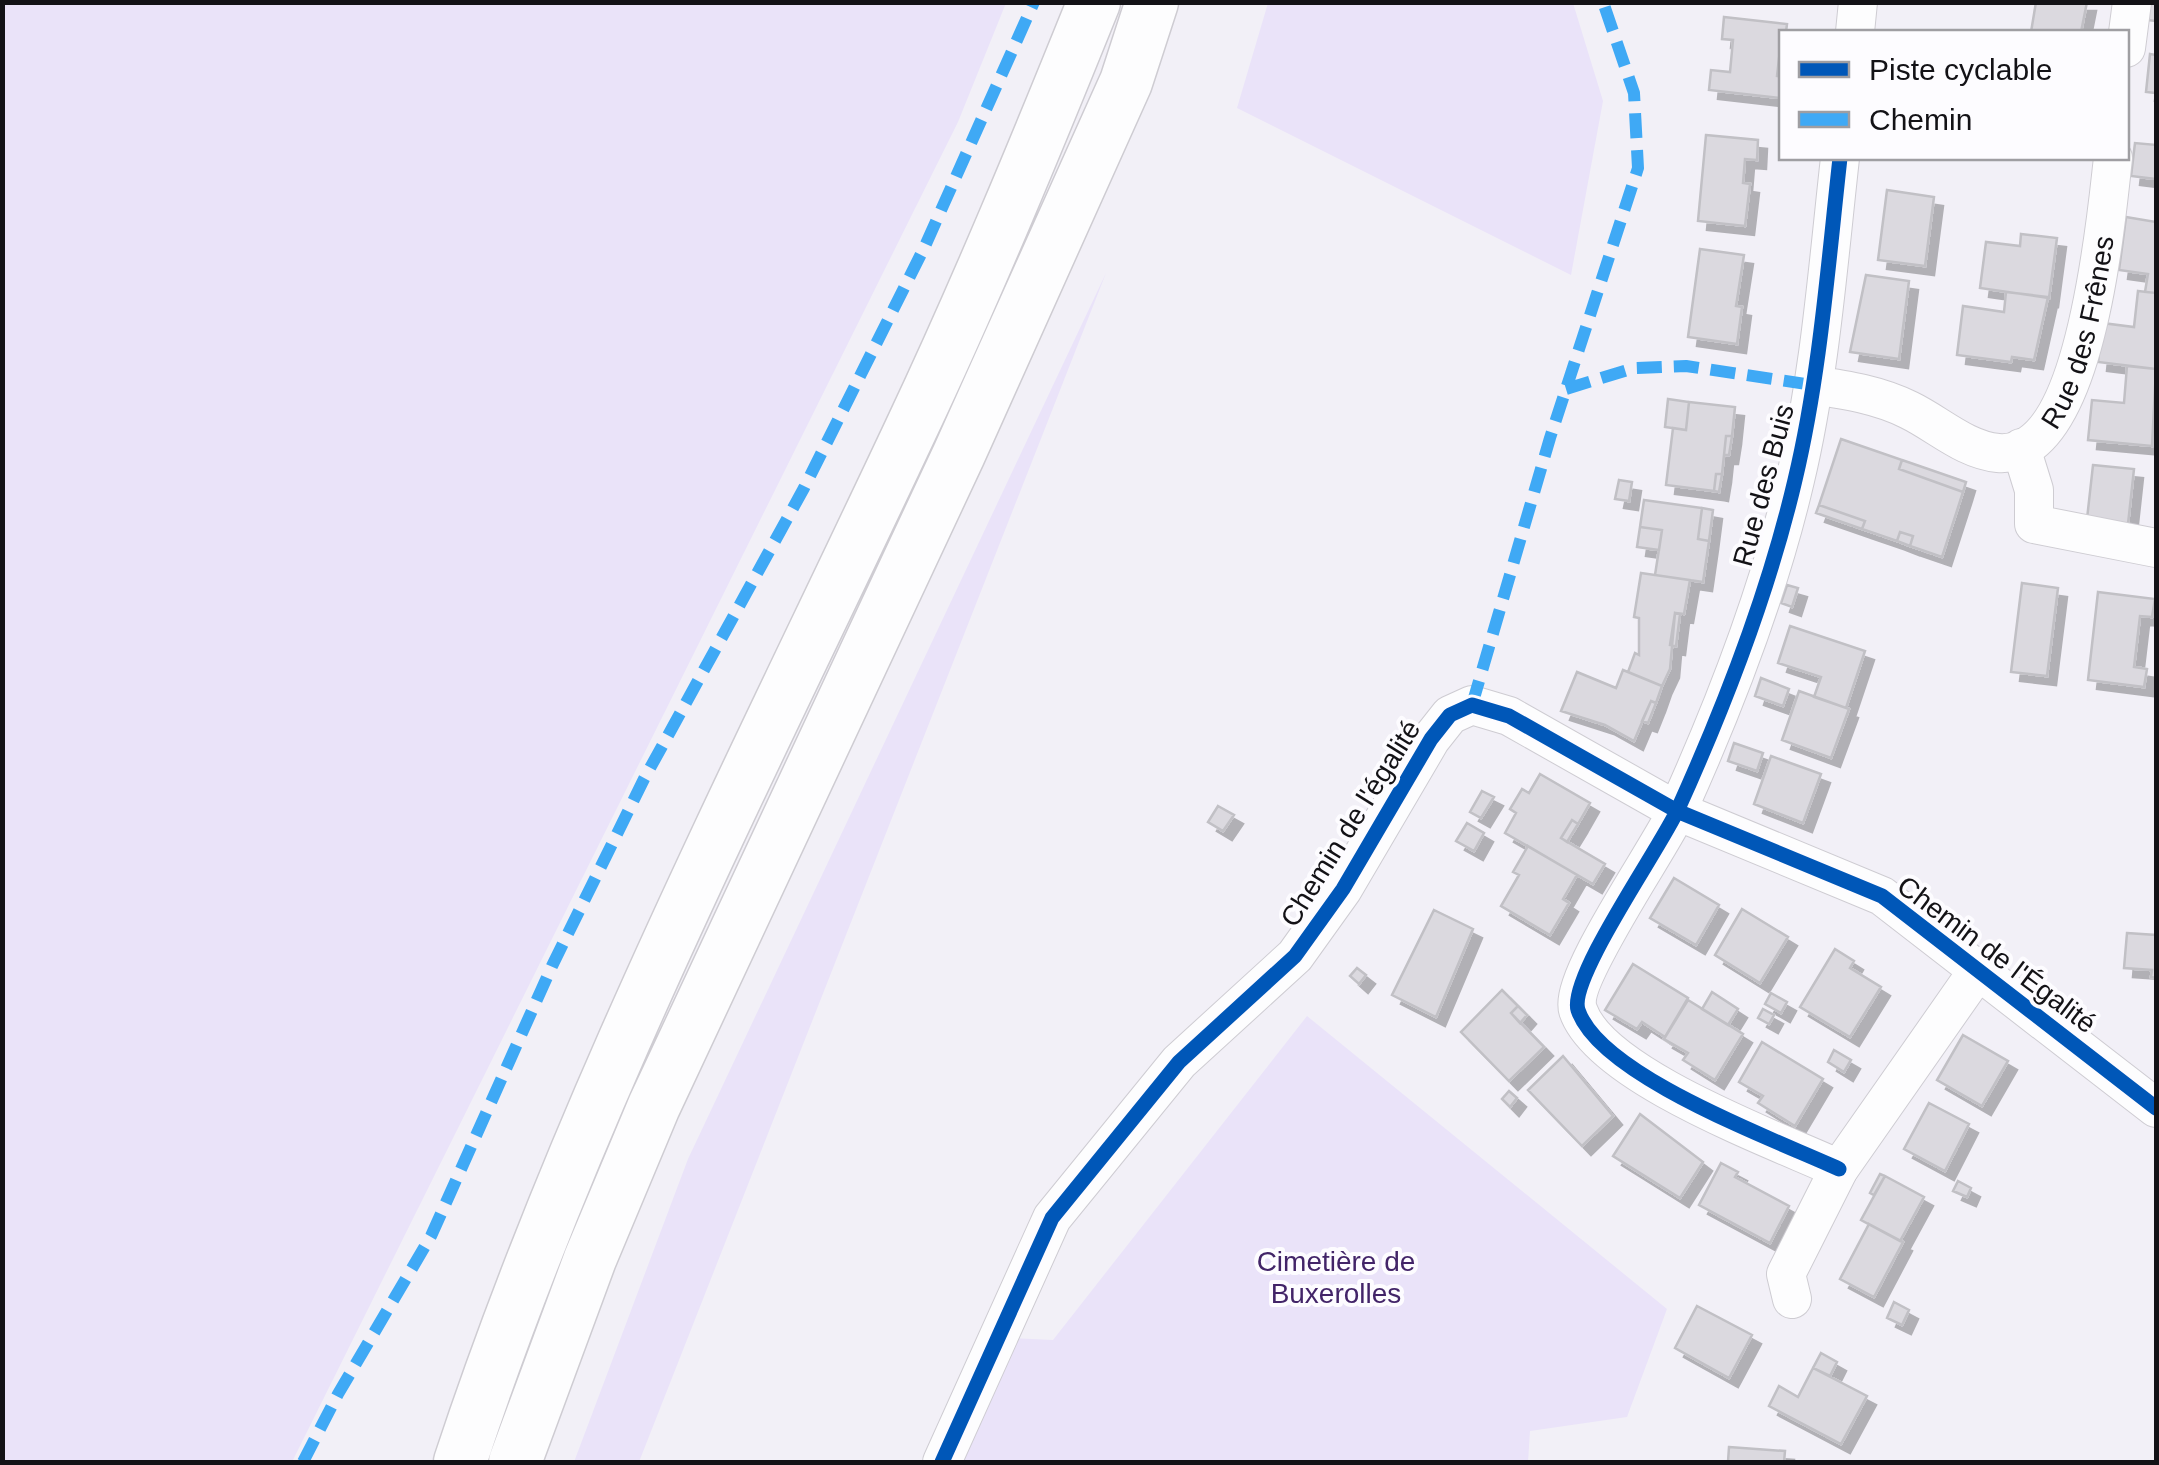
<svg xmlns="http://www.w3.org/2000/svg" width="2159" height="1465" viewBox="0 0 2159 1465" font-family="Arial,sans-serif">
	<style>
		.green { fill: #eae3f9 }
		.building { fill: #dbd9df; stroke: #c1c0c5; stroke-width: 2.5; filter: url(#shadow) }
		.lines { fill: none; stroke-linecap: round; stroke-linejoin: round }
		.minor-casing { stroke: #ceccd2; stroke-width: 40 }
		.highway-casing { stroke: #ceccd2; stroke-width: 55 }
		.minor { stroke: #fdfdfe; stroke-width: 38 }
		.highway { stroke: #fdfdfe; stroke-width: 52 }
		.quiet { stroke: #3fa9f5; stroke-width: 12; stroke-dasharray: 25 12; stroke-linecap: butt }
		.cycleway-casing { stroke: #fdfcff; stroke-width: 21 }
		.cycleway { stroke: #0057b8; stroke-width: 15 }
		.labels { text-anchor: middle; stroke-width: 8; stroke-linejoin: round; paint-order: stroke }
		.street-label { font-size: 28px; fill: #131216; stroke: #fdfcff }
		.park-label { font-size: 28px; fill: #422468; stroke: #fdfcff }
	</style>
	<defs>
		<filter id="shadow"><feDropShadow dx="9" dy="9" stdDeviation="0" flood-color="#0004"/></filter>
	</defs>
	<rect width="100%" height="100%" fill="#f2f0f7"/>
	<path class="green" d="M3 2 1006 3 958 122 292 1462H3Z
		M1268 3H1573L1603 101 1571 275 1237 108Z
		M1106 273 639 1462H574L688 1159Z
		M1307 1016 1667 1309 1627 1417 1530 1431 1528 1462H957L1010 1338 1053 1340Z"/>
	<path class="building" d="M2036 2H2087L2081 32H2031Z
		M2149 2H2156V21L2147 20Z
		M1724 17 1787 24 1786 32H1782L1777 76 1782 77 1780 98 1709 90 1711 70 1730 72 1733 40 1722 39Z
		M2150 54 2156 55V93L2146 92Z
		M1706 135 1758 140 1757 160 1745 159 1743 183 1750 184 1745 226 1698 221Z
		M2156 138V179L2131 176 2135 143 2156 145Z
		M1887 190 1934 197 1925 266 1878 260Z
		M2126 217 2156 222V293L2145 292 2148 274 2119 270Z
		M2021 234 2057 238 2049 298 1980 288 1986 242 2020 246Z
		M1700 249 1744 255 1736 306 1742 307 1737 344 1688 337Z
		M1866 275 1909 281 1899 359 1850 352Z
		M2138 291 2156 293V369L2098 362 2102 323 2134 327Z
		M2006 292 2048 297 2034 360 2012 357 2011 362 1957 355 1963 306 2004 312Z
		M2127 366 2156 369 2152 446 2088 440 2092 400 2124 403Z
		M1668 399 1689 402 1686 430 1665 427Z
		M1689 402 1735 407 1732 436H1726L1722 474H1716L1714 491 1666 485 1673 428 1686 430Z
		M1726 436H1732L1729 455H1724Z
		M1841 439 1902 460 1899 469 1963 492 1942 557 1910 546 1913 536 1900 532 1897 541 1862 529 1865 521 1819 505Z
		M1902 460 1966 482 1963 492 1899 469Z
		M2093 465 2134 469 2127 533 2086 528Z
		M1716 474H1722L1719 492 1714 491Z
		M1619 480 1632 482 1629 501 1615 499Z
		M1644 500 1702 508 1698 539 1709 541 1703 582 1655 575 1662 530 1640 527Z
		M1819 505 1865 521 1862 529 1816 513Z
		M1702 508 1713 510 1709 541 1698 539Z
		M1640 527 1662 530 1659 550 1637 547Z
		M1900 532 1913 536 1910 546 1897 541Z
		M1641 573 1690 580 1684 614 1675 613 1670 669 1662 686 1628 672 1635 653 1639 655V618L1634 617Z
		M2022 583 2058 588 2047 676 2011 672Z
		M1787 585 1798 588 1792 607 1781 603Z
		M2098 592 2155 599 2152 617 2140 616 2134 667 2147 669 2144 687 2088 680Z
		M1675 613 1680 614 1676 646 1670 645Z
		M1790 626 1865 651 1846 708 1814 697 1821 677 1778 663Z
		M1623 670 1662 686 1656 703 1651 701 1634 741 1605 725 1561 711 1577 672 1616 688Z
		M1761 678 1789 689 1783 706 1755 696Z
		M1799 691 1849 709 1831 758 1782 740Z
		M1651 701 1656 703 1648 723 1642 721Z
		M1734 743 1763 753 1757 771 1728 761Z
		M1771 756 1821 774 1803 823 1754 804Z
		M1540 774 1590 803 1578 824 1572 820 1561 838 1605 864 1593 884 1505 833 1516 813 1510 809 1522 789 1529 793Z
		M1482 791 1494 797 1481 818 1470 812Z
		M1218 806 1234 815 1223 831 1208 822Z
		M1572 820 1578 824 1567 842 1561 838Z
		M1467 823 1484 833 1474 851 1456 841Z
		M1528 846 1577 875 1563 899 1569 903 1550 935 1501 906 1519 875 1513 872Z
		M1674 878 1719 905 1696 945 1650 918Z
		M1742 909 1788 937 1760 983 1715 955Z
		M1434 910 1473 929 1436 1017 1392 995Z
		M2127 933 2156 935V978L2151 977 2152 970 2124 968Z
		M1835 949 1854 961 1850 968 1881 987 1850 1037 1800 1007Z
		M1633 964 1688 998 1665 1037 1642 1022 1637 1029 1605 1010Z
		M1357 968 1366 975 1359 984 1350 976Z
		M1502 990 1518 1006 1511 1013 1544 1047 1509 1081 1461 1032Z
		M1712 992 1738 1009 1728 1025 1702 1009Z
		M1771 993 1787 1002 1781 1013 1765 1004Z
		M1688 1000 1743 1034 1715 1080 1683 1060 1688 1053 1664 1039Z
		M1518 1006 1527 1015 1520 1023 1511 1013Z
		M1763 1009 1774 1015 1769 1024 1758 1018Z
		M1963 1035 2008 1061 1982 1106 1937 1080Z
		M1762 1042 1823 1079 1795 1126 1758 1103 1763 1096 1739 1082Z
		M1834 1050 1851 1060 1844 1072 1828 1062Z
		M1563 1056 1613 1116 1582 1146 1528 1090Z
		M1509 1091 1517 1098 1510 1107 1502 1099Z
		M1929 1103 1969 1124 1945 1171 1904 1149Z
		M1640 1114 1703 1162 1680 1198 1613 1156Z
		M1721 1163 1738 1172 1735 1177 1789 1206 1770 1243 1699 1205Z
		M1880 1174 1885 1176 1874 1195 1870 1193Z
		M1885 1176 1924 1197 1900 1241 1861 1220Z
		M1958 1181 1971 1188 1967 1197 1953 1191Z
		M1869 1224 1903 1242 1874 1297 1840 1279Z
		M1894 1302 1909 1310 1902 1325 1887 1318Z
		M1697 1306 1752 1335 1729 1378 1675 1348Z
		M1821 1353 1837 1362 1830 1376 1813 1368Z
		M1813 1368 1867 1396 1841 1444 1769 1406 1779 1386 1798 1397Z
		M1729 1447 1785 1451 1784 1462H1728Z"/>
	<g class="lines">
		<g class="minor-casing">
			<g id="minor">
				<path d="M1855 32 1858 2"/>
				<path d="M2126 48 2132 2"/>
				<path id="s1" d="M1813 385C1847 390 1879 395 1909 410 1938 424 1965 450 1998 453 2087 460 2106 217 2113 158"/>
				<path d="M2021 448 2034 490V524L2156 548"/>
				<path d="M1839 1169C1776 1140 1600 1076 1578 1010 1568 978 1661 847 1678 809 1725 705 1769 591 1795 480 1820 375 1828 265 1840 158"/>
				<path d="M1792 1299 1786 1274 1839 1169 1979 969"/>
				<path d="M942 1462 1052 1218 1179 1062 1295 956 1343 889 1431 739 1450 715 1472 705 1509 716 1677 811 1882 896 2156 1108"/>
			</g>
		</g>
		<g class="highway-casing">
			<path id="highway" d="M460 1462C578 1104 751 770 911 429 977 289 1036 146 1094 2
				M515 1462 590 1259 654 1106 959 454 1126 82 1152 2"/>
		</g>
		<use href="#minor" class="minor"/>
		<use href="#highway" class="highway"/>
		<path class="quiet" d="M1566 389 1634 368 1686 366 1813 385
			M1472 705 1550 438 1638 168 1634 93 1603 2
			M303 1462 338 1394 431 1236 552 966 644 779 804 488 925 246 1034 2"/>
		<g class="cycleway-casing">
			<path id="cycleway" d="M1839 1169C1776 1140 1600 1076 1578 1010 1568 978 1661 847 1678 809 1725 705 1769 591 1795 480 1820 375 1828 265 1840 158
				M942 1462 1052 1218 1179 1062 1295 956 1343 889 1431 739 1450 715 1472 705 1509 716 1677 811 1882 896 2156 1108"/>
		</g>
		<use href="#cycleway" class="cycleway"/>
	</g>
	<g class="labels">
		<g class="street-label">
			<text dy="10" stroke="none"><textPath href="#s1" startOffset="358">Rue des Frênes</textPath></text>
			<text transform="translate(1763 485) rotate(-75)" y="10">Rue des Buis</text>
			<text transform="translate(1350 823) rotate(-58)" y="10">Chemin de l'égalité</text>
			<text transform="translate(1997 954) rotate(37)" y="10">Chemin de l'Égalité</text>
		</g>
		<g class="park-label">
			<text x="1336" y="1271">Cimetière de<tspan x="1336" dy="32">Buxerolles</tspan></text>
		</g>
	</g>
	<rect width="2159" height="1465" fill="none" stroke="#131216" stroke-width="10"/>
	<rect x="1779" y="30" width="350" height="130" fill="#fdfcff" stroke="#9f9ea2" stroke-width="2.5"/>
	<rect x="1799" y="62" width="50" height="15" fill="#0057b8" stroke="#9f9ea2" stroke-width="2.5"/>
	<text x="1869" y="80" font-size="30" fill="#131216">Piste cyclable</text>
	<rect x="1799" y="112" width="50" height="15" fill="#3fa9f5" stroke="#9f9ea2" stroke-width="2.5"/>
	<text x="1869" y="130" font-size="30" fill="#131216">Chemin</text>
</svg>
